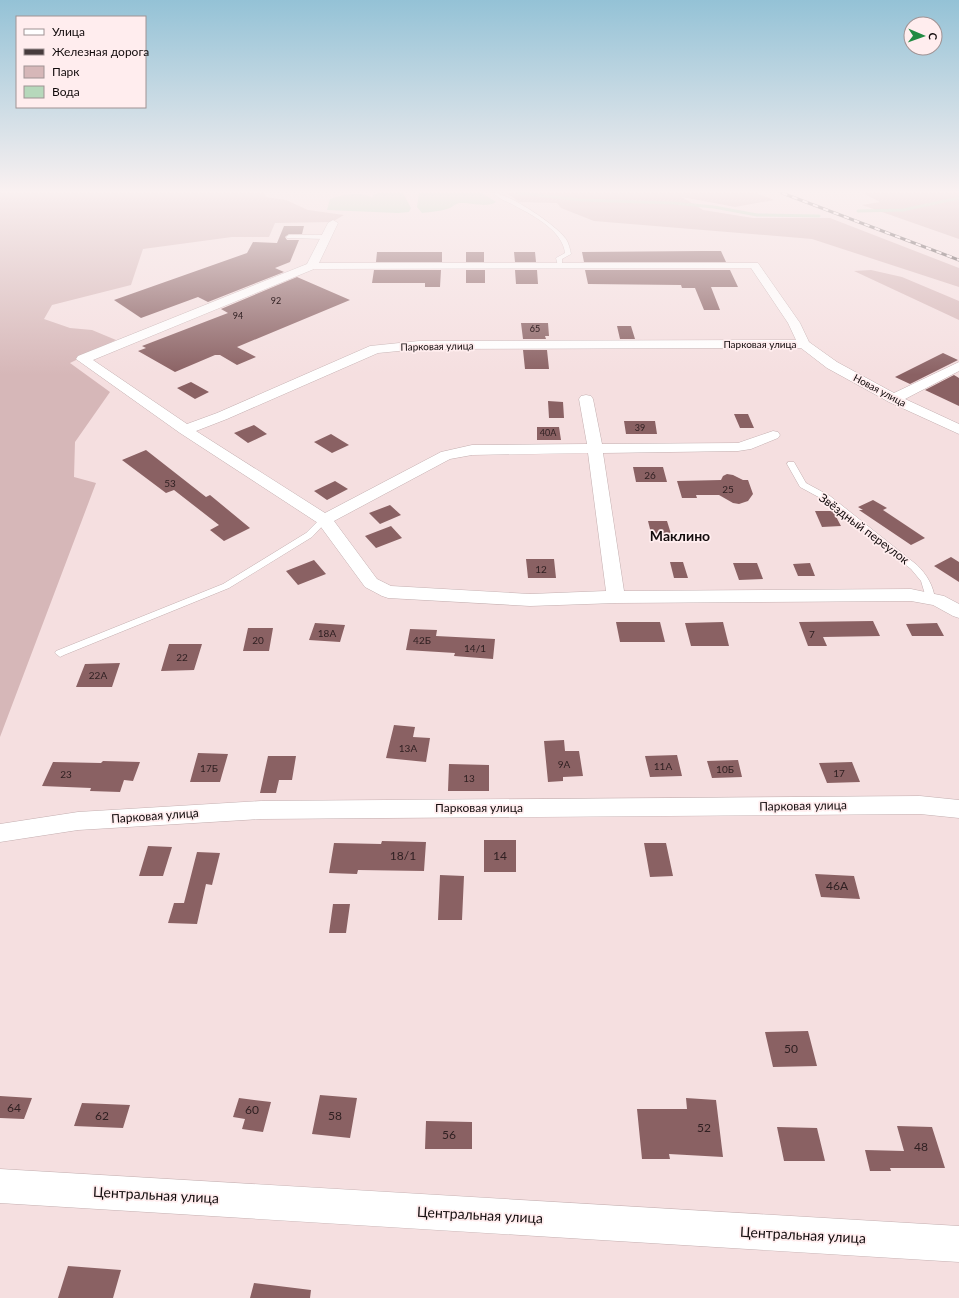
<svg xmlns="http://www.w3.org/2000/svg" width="959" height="1298" viewBox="0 0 959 1298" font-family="Lato,sans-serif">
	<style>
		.green { fill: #d6b7b8 }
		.water { fill: #b6d8bb }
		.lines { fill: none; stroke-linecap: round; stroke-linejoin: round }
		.stream { stroke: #b6d8bb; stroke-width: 3 }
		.building { fill: #8a6163 }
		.service-casing { stroke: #c4afb0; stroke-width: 1 }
		.minor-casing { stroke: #c4afb0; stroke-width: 1 }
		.secondary-casing { stroke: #c4afb0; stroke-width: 1 }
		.service { fill: #fff; fill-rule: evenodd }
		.minor { fill: #fff; fill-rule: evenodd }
		.secondary { fill: #fff; fill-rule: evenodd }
		.rail-casing { stroke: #463b3c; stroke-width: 3 }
		.rail { stroke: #ffedee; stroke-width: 2; stroke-dasharray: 5.5; stroke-linecap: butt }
		.labels { text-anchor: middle; stroke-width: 3.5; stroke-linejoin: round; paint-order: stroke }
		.far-number-label { font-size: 9px; fill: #302022 }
		.far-street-label { font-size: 10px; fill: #120b0c; stroke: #ffedee }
		.number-label { font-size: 10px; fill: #302022 }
		.street-label { font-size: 12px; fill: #120b0c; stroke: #ffedee }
		.near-number-label { font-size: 12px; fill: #302022 }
		.quarter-label { font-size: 14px; font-weight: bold; fill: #120b0c; stroke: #ffedee }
		.near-street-label { font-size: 14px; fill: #120b0c; stroke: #ffedee }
	</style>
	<rect width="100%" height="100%" fill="#f5dfe0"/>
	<path class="green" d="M0 193H263L266 197 286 200 308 210 344 215 332 222 275 223 269 237H232L143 249 131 285 52 305 44 319 70 328 92 330 116 340 70 363 110 392 75 442 74 477 96 483 0 737Z
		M507 193H756L774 200 735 207 682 197 703 210 753 218H830L959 268V287L812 239 594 221 561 208 557 203 519 202Z
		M863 193H959V239L862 205 880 202Z
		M871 270 902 277 959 301V320L854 271Z"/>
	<path class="water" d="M378 193H403L411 208 409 212 398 213 327 210 330 199C341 195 362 190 372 198L373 195Z
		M419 193H482L496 202C488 208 471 203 462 203 456 203 455 205 450 208 442 211 431 212 422 213L417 207Z"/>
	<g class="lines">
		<path class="stream" d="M518 193 581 200 673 203 714 207 757 215 819 216
			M858 211 903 210 959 198"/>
	</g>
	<path class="building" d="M284 226H304L302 234H289L285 237 287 240H299L290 262 275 268 284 272 208 302 198 297 141 318 114 300 247 253 253 242 277 243Z
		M702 251H721L726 262H584L582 252Z
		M377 252H442V262H376Z
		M466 252H484V262H466Z
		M514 252H535L536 262H515Z
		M374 270H441L440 287H425V283H372Z
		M466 270H485V283H466Z
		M515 270H537L538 284H516Z
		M585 270H730L738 287H711L720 310H704L695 288H682L681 285 588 284Z
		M297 277 350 300 237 347 256 357 237 365 220 355H215L175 372 138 351 146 348 142 346 228 313 221 309Z
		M521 323H548L549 336H545L546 339H523Z
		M617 326H631L635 339H620Z
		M523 350H547L549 369H525Z
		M943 353 958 360 910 384 895 377Z
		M954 375 959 378V406L925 390Z
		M191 382 209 392 195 399 177 388Z
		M548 401 563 402 564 418H549Z
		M734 414H748L754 428H740Z
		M624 421H655L657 434H626Z
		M254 425 267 434 248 443 234 433Z
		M537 427H559L561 440H537Z
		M331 434 349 445 332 453 314 442Z
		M146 450 206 497 210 495 250 528 224 541 210 530 219 525 174 490 166 493 122 460Z
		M633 467H663L667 482H636Z
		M727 474 733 475 743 480H748L753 494 748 501 739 504 733 503 719 495H696L697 498H682L677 481 721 480 723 476Z
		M335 481 348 489 327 500 314 491Z
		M873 500 887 508 883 510 925 538 911 545 859 510H863L858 507Z
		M390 505 401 515 380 524 369 513Z
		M815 511H833L841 526 822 527Z
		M648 521H667L672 537H652Z
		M391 526 402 538 376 548 365 536Z
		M951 557 959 562V582L934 566Z
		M526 559H554L556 578H528Z
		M314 560 326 574 298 585 286 571Z
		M670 562H683L688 578H674Z
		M733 563H757L763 579 739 580Z
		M810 563 815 576H798L793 564Z
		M873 621 880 636 823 637 827 646H808L799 622Z
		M616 622H660L665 642H620Z
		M723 622 729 646H691L685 623Z
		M315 623 345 625 340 642 309 640Z
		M937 623 944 636H912L906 624Z
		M248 628H273L269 651H243Z
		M410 629 437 630 436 636 495 639 493 659 454 656 455 653 406 650Z
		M169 644H202L194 670 161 671Z
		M120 663 112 687H76L85 664Z
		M394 725 415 727 413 737 430 738 426 762 386 758Z
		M564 740 565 751H579L583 776 563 777V781L548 782 544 741Z
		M198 753 228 754 220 782H190Z
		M677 755 682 776 650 777 645 756Z
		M268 756H296L292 780H279L276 793H260Z
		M738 760 742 777 712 778 707 761Z
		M103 761 140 762 133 781 124 780 120 792 90 791 91 788 42 786 53 762 101 763Z
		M852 762 860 782 827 783 819 763Z
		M449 764 489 765V791H448Z
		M484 840H516V872H484Z
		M382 841 426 842 424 871 358 870 357 874 329 873 334 843 381 844Z
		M644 843H666L673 876 650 877Z
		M148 846 172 847 163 876H139Z
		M197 852 220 853 212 885 206 884 197 924 168 923 174 903H184Z
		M815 874 854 876 860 899 821 897Z
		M440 875 464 876 462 920H438Z
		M333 904H350L346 933H329Z
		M808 1031 817 1066 773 1067 765 1032Z
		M320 1095 357 1098 350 1138 312 1134Z
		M0 1096 32 1098 24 1119 0 1118Z
		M239 1098 271 1102 263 1132 242 1129 245 1119 233 1117Z
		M686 1098 716 1100 723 1157 669 1154 670 1159H642L637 1109H687Z
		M82 1103 130 1105 123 1128 74 1126Z
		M426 1121 472 1122V1149H425Z
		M897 1126 932 1127 945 1168H890L891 1171H870L865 1150 904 1151Z
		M777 1127 817 1128 825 1161H784Z
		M68 1266 121 1270 113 1298H58Z
		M254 1283 311 1290 310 1298H250Z"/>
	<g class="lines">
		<g class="service-casing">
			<path id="service" d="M493 193C509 193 556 225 566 239 569 244 570 249 571 254L562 259V266H558L556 258 565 253C563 232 535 216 517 207 509 202 500 200 493 193Z
				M289 235H326L329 237 326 239 287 238 286 237Z
				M788 462H794L806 483 830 496 917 565C927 575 933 585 935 599L933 601H927L921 581 911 569 824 500 800 487 787 464Z
				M324 517 328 520 312 537 229 588 64 655 60 657 55 653 56 651 223 584 306 533 321 518Z"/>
		</g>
		<g class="minor-casing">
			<path id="minor" d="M333 220 338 223 319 263H758L800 323 809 342 837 362 894 393 959 362V371L905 399 959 424V434L889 402 827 368 801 348 419 349 378 353 227 419 196 431 325 513 441 452 472 445 587 444 579 399 581 396 586 395 591 396 593 399 602 444 738 443 773 431 778 432 780 435 778 438 751 449 738 451 603 453 624 591 911 589 944 596 959 604V618L953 616 933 605 911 601 616 603 530 606 388 598 382 596 365 587 318 523 180 433 76 359 78 356 307 264 328 223ZM751 268 788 323 796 340 419 341 370 346 217 413 187 424 93 360 314 269ZM588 453 606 591 530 594 391 586 377 579 334 521 450 459 472 455Z
				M920 796 959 800V818L920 814 261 819 78 830 0 842V824L78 812 261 801Z"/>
		</g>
		<g class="secondary-casing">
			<path id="secondary" d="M0 1169 959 1226V1262L0 1203Z"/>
		</g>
		<use href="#service" class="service"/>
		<use href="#minor" class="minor"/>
		<use href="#secondary" class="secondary"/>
		<g class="rail-casing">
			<path id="rail" d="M782 193 959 260"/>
		</g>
		<use href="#rail" class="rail"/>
	</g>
	<linearGradient id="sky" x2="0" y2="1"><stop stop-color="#94c2d6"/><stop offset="0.51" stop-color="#faf1f1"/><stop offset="1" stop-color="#faf1f1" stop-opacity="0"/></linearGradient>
	<rect width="959" height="375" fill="url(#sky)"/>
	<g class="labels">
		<g class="far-number-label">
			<text x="276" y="304">92</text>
			<text x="238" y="319">94</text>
			<text x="535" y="332">65</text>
			<text x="640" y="431">39</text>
			<text x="548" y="436">40А</text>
		</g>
		<g class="far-street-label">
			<text x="760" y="348">Парковая улица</text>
			<text transform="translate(437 346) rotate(-1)" y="4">Парковая улица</text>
			<text transform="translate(880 390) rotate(28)" y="4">Новая улица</text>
		</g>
		<g class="number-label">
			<text x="650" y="479">26</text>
			<text x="170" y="487">53</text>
			<text x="728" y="493">25</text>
			<text x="541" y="573">12</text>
			<text x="327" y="637">18А</text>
			<text x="812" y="638">7</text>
			<text x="258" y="644">20</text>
			<text x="422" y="644">42Б</text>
			<text x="475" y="652">14/1</text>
			<text x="182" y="661">22</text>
			<text x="98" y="679">22А</text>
			<text x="408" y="752">13А</text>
			<text x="564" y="768">9А</text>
			<text x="663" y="770">11А</text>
			<text x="209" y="772">17Б</text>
			<text x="725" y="773">10Б</text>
			<text x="839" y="777">17</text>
			<text x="66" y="778">23</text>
			<text x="469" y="782">13</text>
		</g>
		<g class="street-label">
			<text transform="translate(864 529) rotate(37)" y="4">Звёздный переулок</text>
			<text transform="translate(803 806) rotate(-1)" y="4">Парковая улица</text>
			<text x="479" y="812">Парковая улица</text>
			<text transform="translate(155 816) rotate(-4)" y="4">Парковая улица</text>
		</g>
		<g class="near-number-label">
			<text x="403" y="860">18/1</text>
			<text x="500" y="860">14</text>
			<text x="837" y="890">46А</text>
			<text x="791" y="1053">50</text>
			<text x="14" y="1112">64</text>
			<text x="252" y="1114">60</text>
			<text x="102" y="1120">62</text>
			<text x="335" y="1120">58</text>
			<text x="704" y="1132">52</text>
			<text x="449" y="1139">56</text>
			<text x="921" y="1151">48</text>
		</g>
		<g class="quarter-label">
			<text x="680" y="541">Маклино</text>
		</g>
		<g class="near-street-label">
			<text transform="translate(156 1195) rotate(3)" y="5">Центральная улица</text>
			<text transform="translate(480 1215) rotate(3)" y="5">Центральная улица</text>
			<text transform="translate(803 1235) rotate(3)" y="5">Центральная улица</text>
		</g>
	</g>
	<rect x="16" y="16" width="130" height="92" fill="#ffedee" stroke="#a09394"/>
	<rect x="24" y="29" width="20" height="6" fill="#ffffff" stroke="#a09394"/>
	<text x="52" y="36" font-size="12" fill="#120b0c">Улица</text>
	<rect x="24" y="49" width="20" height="6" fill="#463b3c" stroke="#a09394"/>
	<text x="52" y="56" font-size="12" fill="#120b0c">Железная дорога</text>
	<rect x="24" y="66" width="20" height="12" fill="#d6b7b8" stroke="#a09394"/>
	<text x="52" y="76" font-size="12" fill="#120b0c">Парк</text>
	<rect x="24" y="86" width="20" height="12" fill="#b6d8bb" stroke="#a09394"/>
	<text x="52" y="96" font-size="12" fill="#120b0c">Вода</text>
	<g transform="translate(923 36) rotate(92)"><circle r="19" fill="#ffedee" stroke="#a09394"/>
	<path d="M0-3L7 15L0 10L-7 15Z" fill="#218b42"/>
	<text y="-6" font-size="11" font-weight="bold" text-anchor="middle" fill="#120b0c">С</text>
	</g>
</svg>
